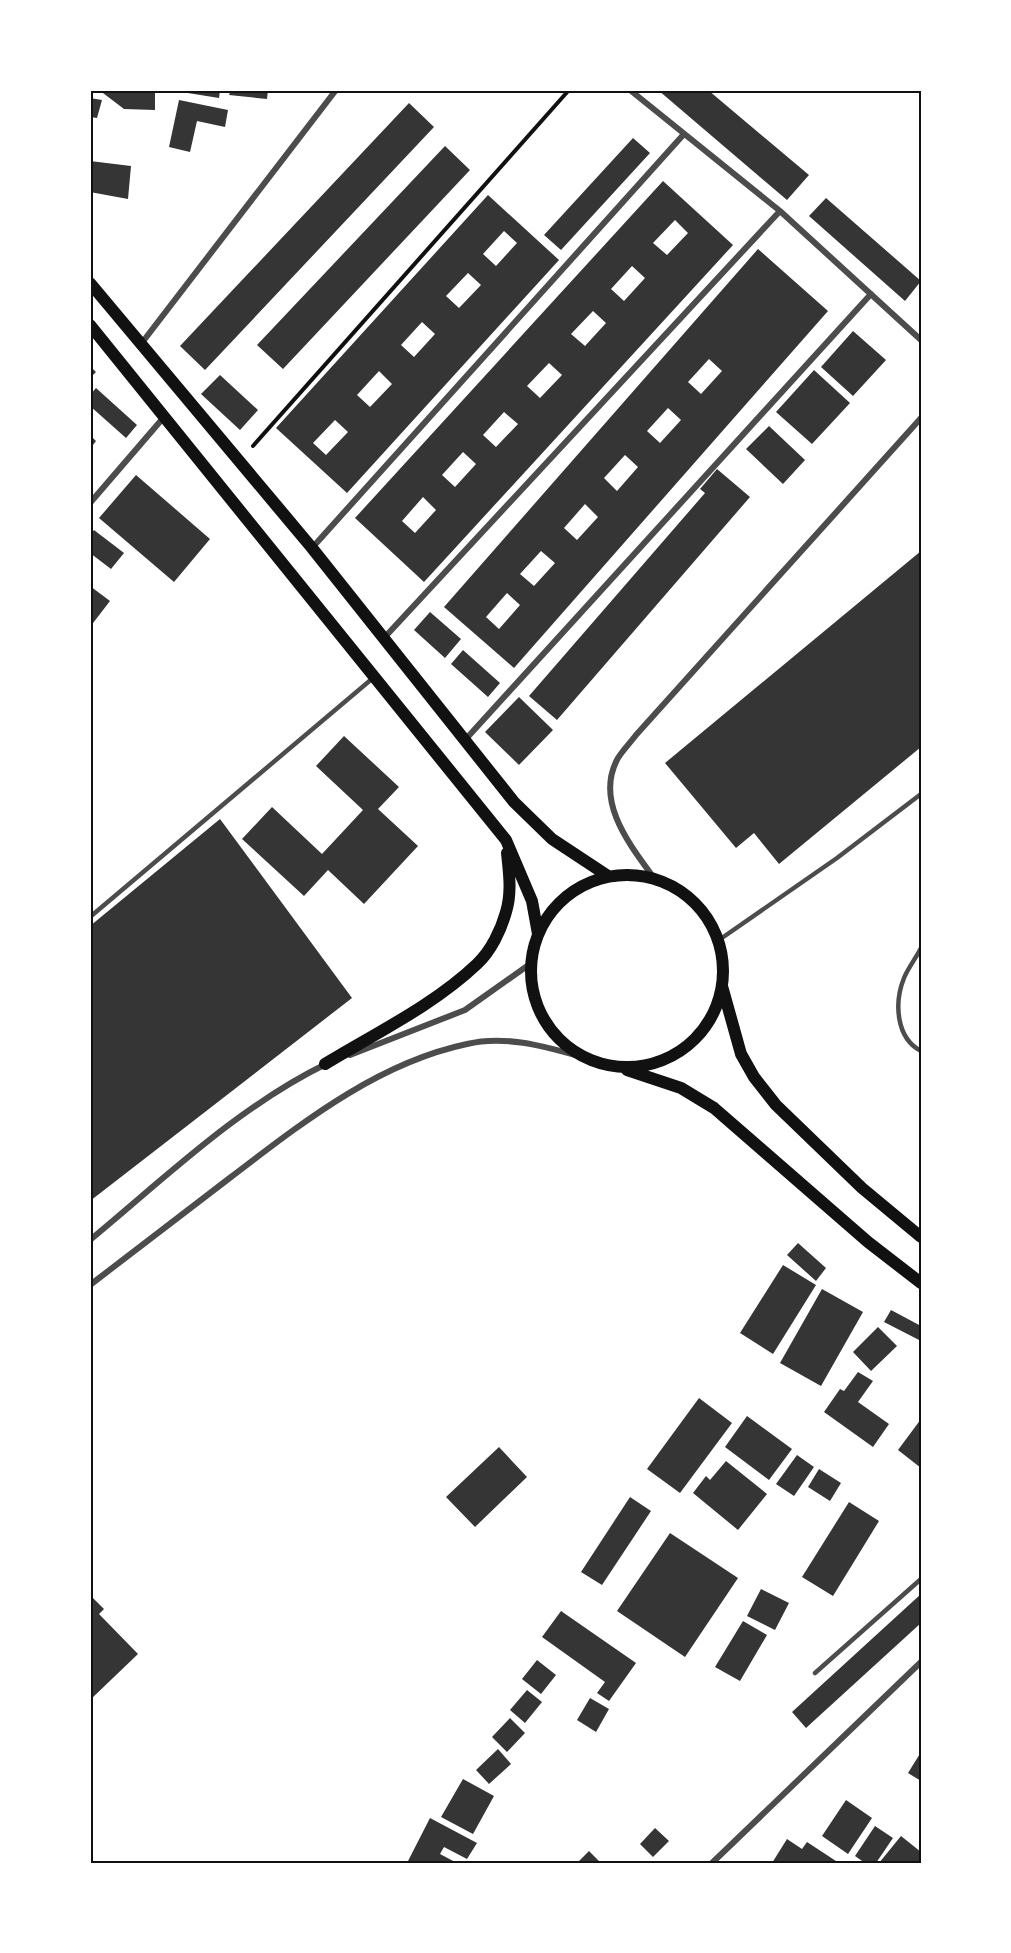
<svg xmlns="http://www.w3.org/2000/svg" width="1011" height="1953" viewBox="0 0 1011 1953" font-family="Roboto,sans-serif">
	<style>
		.building { fill: #353535; fill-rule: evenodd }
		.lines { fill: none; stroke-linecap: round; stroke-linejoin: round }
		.path { stroke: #111; stroke-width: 4 }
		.service { stroke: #4c4c4c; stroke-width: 4.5 }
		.minor { stroke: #4c4c4c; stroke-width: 6 }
		.secondary { stroke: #111; stroke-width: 12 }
		.neatline { fill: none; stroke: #111; stroke-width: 2 }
	</style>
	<rect width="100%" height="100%" fill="#fff"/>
	<path class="building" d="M99 90H155V110L124 109Z
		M169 90H220L219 98Z
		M231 90H268L267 99 229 95Z
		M658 90H708L809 175 787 200Z
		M90 98 102 100 97 118 90 117Z
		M179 100 228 110 225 127 197 121 190 152 169 147Z
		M409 103 434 127 205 370 180 346Z
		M633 138 650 153 561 250 544 235Z
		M445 146 470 170 283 369 257 345Z
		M90 161 131 166 128 199 90 192Z
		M663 181 733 245 424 582 355 518ZM675 220 688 233 667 255 653 243ZM632 266 645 278 624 301 611 289ZM593 311 606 323 585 346 571 334ZM549 363 562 375 540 398 527 386ZM504 412 518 424 496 447 483 435ZM463 452 476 464 455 487 442 475ZM423 497 436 510 415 533 402 521Z
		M488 195 559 260 347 493 276 428ZM504 231 517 243 496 266 483 254ZM468 273 481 285 459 308 446 296ZM422 322 435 334 414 357 401 345ZM379 371 392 384 370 407 357 395ZM335 420 348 432 326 455 313 443Z
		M826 198 921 281 905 301 809 216Z
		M758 249 828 311 514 668 444 607ZM709 359 722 371 701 394 688 382ZM668 408 681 420 660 443 647 431ZM625 455 638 467 617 491 604 478ZM585 504 598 517 577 540 564 528ZM541 551 555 563 534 586 520 574ZM507 593 520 605 499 629 486 617Z
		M853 331 886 360 853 396 821 367Z
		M90 366 96 372 90 378Z
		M814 370 850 403 812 444 776 412Z
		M220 375 258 410 240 430 201 394Z
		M96 388 137 425 126 438 90 406V395Z
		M769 426 805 460 783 484 746 449Z
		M90 435 96 441 90 449Z
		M717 469 750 497 557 720 529 696 705 493 700 489Z
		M136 475 210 539 174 582 99 518Z
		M94 530 124 553 111 569 90 553V535Z
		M921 551V747L779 864 754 833 736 848 665 763Z
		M90 586 110 601 90 627Z
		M430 612 461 639 445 658 414 630Z
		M463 650 500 683 488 697 451 664Z
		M519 697 553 730 519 765 485 732Z
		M344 736 399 787 378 809 418 846 364 904 328 870 304 896 242 839 272 807 322 854 363 810 316 766Z
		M220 819 352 998 90 1201V926Z
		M798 1243 826 1268 816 1281 787 1255Z
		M783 1265 816 1285 773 1354 740 1333Z
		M822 1289 863 1312 821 1386 780 1363Z
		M891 1310 921 1326V1341L884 1322Z
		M878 1327 897 1346 871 1371 853 1352Z
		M858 1372 873 1381 858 1402 889 1424 873 1447 824 1412 840 1389 844 1391Z
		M699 1398 732 1423 680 1493 647 1469Z
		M747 1416 792 1449 769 1480 725 1447Z
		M921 1419V1468L898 1450Z
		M499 1447 527 1477 475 1527 446 1497Z
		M797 1455 814 1467 794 1496 776 1484Z
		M726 1461 767 1494 738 1530 693 1493 706 1476 710 1480Z
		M819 1469 841 1483 830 1501 808 1487Z
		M630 1497 651 1511 602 1585 581 1572Z
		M849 1502 879 1521 833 1596 802 1577Z
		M670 1533 738 1578 685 1657 617 1611Z
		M761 1589 789 1603 775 1630 747 1616Z
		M921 1594V1623L806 1728 792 1712Z
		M90 1595 104 1609 99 1614 138 1654 90 1700Z
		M561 1611 636 1663 609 1701 597 1693 605 1682 542 1637Z
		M743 1621 767 1635 740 1681 715 1667Z
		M537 1660 556 1675 541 1694 522 1679Z
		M527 1690 542 1702 525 1723 510 1710Z
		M590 1698 609 1709 596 1732 577 1720Z
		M510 1718 525 1733 507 1752 492 1737Z
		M498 1749 511 1764 489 1784 476 1770Z
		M921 1752V1781L908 1773Z
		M463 1779 494 1796 473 1834 441 1817Z
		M846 1800 872 1818 848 1854 822 1836Z
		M430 1818 477 1843 467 1859 444 1847 440 1854 457 1863H407Z
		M875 1826 893 1838 876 1863H865L855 1856Z
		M655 1828 669 1841 653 1857 640 1844Z
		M901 1836 921 1852V1863H879Z
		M787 1839 802 1849 807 1842 839 1863H772Z
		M589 1851 601 1863H577Z"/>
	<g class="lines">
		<path class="path" d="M253 446 569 90"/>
		<path class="service" d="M90 917 373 678
			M719 940 837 858 921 794
			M921 948C916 958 908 968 904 978 894 1003 896 1038 921 1051
			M815 1673 921 1579"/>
		<path class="minor" d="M630 90 780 211 921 340
			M141 344 336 90
			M90 503 164 417
			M312 548 684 134
			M384 638 780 211
			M465 740 871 294
			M654 878C630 845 594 801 618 758 623 750 630 743 636 735L921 418
			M350 1055 465 1010 530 964
			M90 1240C165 1178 238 1107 326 1064
			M90 1285C137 1249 184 1213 231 1177 302 1123 377 1063 467 1044 504 1035 543 1046 579 1056
			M712 1863 921 1662"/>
		<path class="secondary" d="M90 283 312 548 514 802 552 839 608 876
			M90 325 506 840 532 901 538 934
			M531 971a96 96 0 1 1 192 0a96 96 0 1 1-192 0Z
			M722 986 741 1054 754 1077 776 1105 862 1188 921 1237
			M325 1064C376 1033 434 1005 477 964 491 951 501 930 506 912 512 892 509 873 507 853
			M627 1070 681 1088 714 1108 868 1242 921 1283"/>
	</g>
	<rect width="1011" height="1953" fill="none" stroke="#ffffff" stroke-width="183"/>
	<rect x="92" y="92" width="828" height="1770" class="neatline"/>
</svg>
